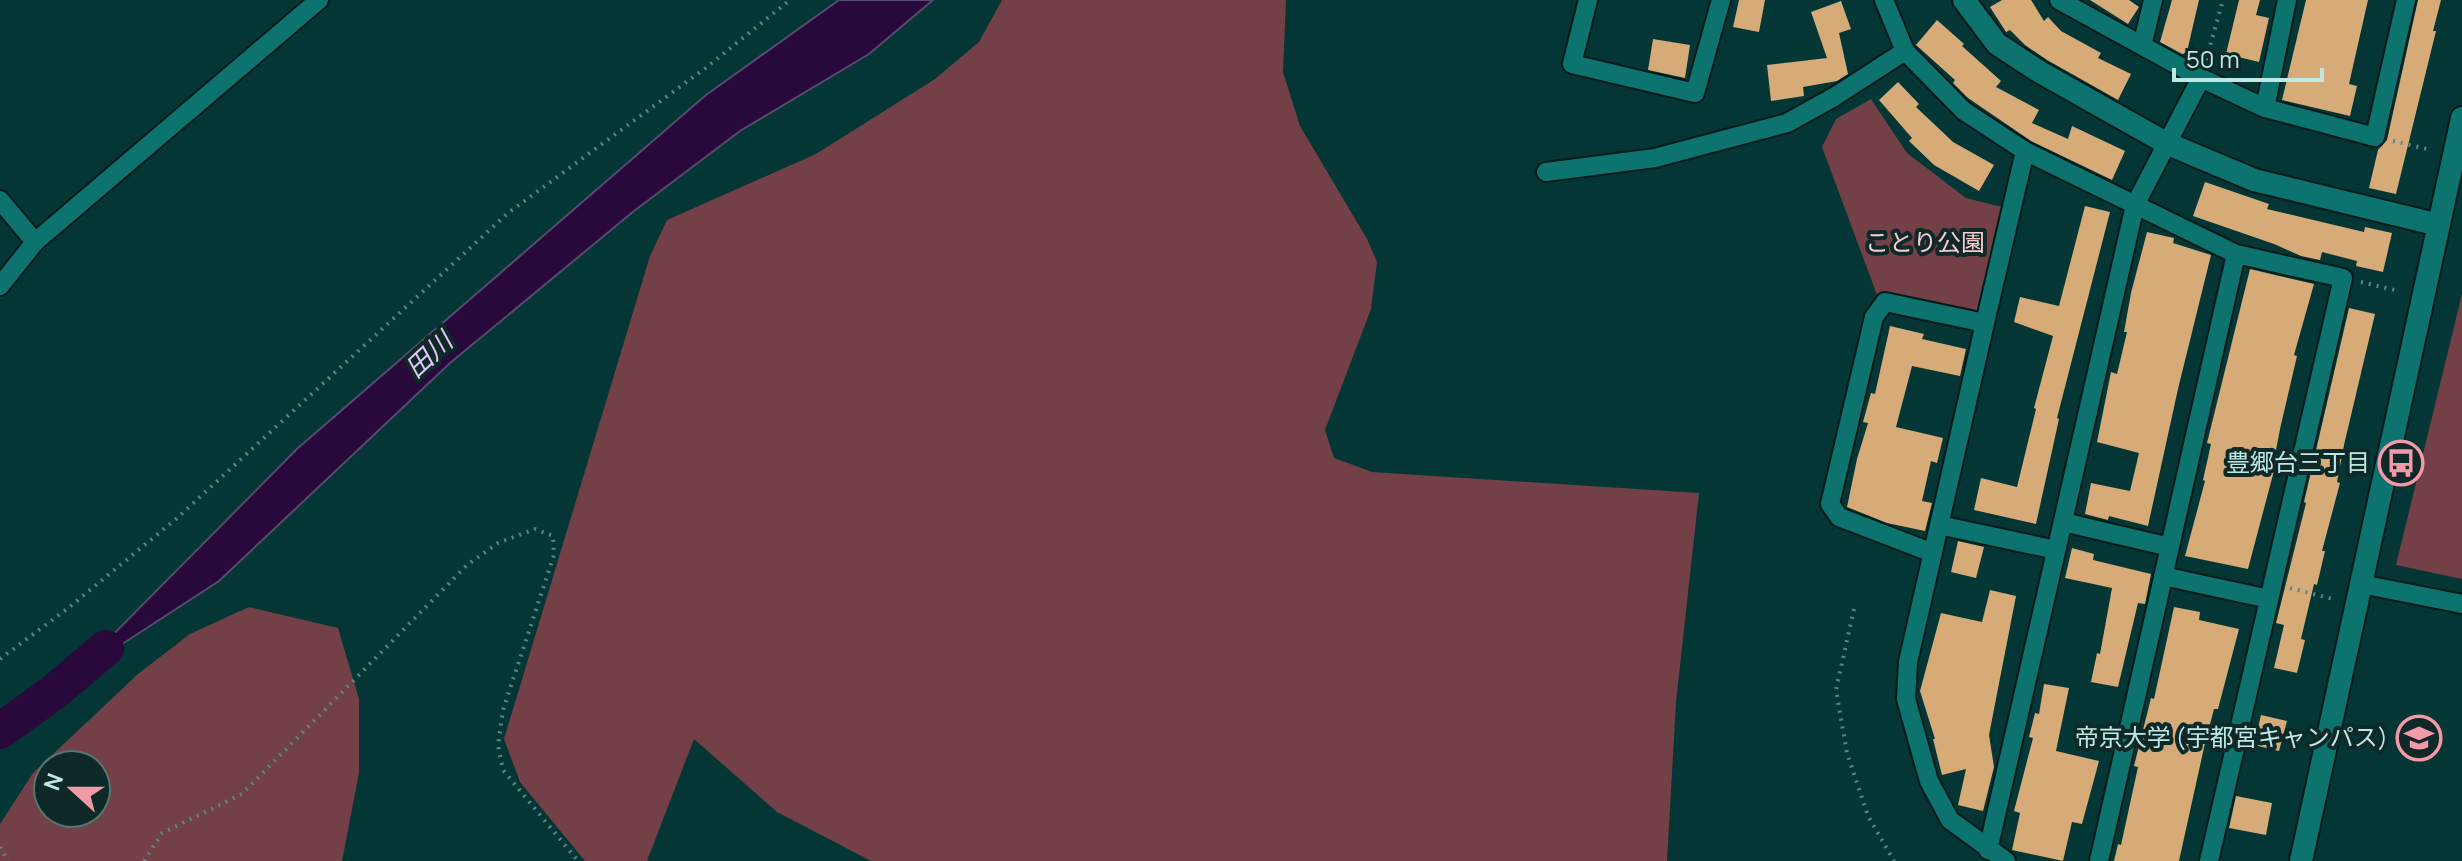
<svg xmlns="http://www.w3.org/2000/svg" width="2462" height="861" viewBox="0 0 2462 861" font-family="Manrope,'Noto Sans JP',sans-serif">
	<style>
		.green { fill: #744048; fill-rule: evenodd }
		.water { fill: #29083c; stroke: #564b6e; stroke-width: 2 }
		.lines { fill: none; stroke-linecap: round; stroke-linejoin: round }
		.river { stroke: #29083c; stroke-width: 36 }
		.building { fill: #d6ab78 }
		.minor-casing { stroke: #011b1a; stroke-width: 22 }
		.tertiary-casing { stroke: #011b1a; stroke-width: 26 }
		.path { stroke: #5a8785; stroke-width: 4; stroke-dasharray: 2 6; stroke-linecap: butt }
		.minor { stroke: #0d736f; stroke-width: 18 }
		.tertiary { stroke: #0d736f; stroke-width: 22 }
		.labels { text-anchor: middle; stroke-width: 8; stroke-linejoin: round; paint-order: stroke }
		.park-label { font-size: 24px; fill: #f7cbd0; stroke: #0e2928 }
		.poi-label { font-size: 24px; fill: #bfe7e3; stroke: #0e2928; text-anchor: end }
		.water-label { font-size: 26px; font-style: italic; fill: #e3c7f9; stroke: #0e2928 }
	</style>
	<rect width="100%" height="100%" fill="#033634"/>
	<path class="green" d="M1002 0H1286L1283 72 1300 126 1367 239 1377 262 1371 309 1325 430 1334 458 1372 472 1699 493 1676 702 1667 861H871L777 812 694 739 647 861H585L520 782 504 739 650 256 667 220 816 154 935 79 979 42Z
		M1871 99 1907 153 1966 198 2002 207 1980 316 1877 295 1822 147 1836 119Z
		M2462 294V579L2396 565Z
		M249 607 338 628 359 699V773L342 861H0V824L33 773 138 674 190 634ZM48 765H96V813H48Z"/>
	<path class="water" d="M839 0H933L869 54 740 131 634 211 450 363 219 581 70 678 298 448 706 95Z"/>
	<g class="lines">
		<path class="river" d="M0 731 54 692 106 648"/>
	</g>
	<path class="building" d="M1739 0H1765L1759 32 1733 27Z
		M2002 0H2031L2044 21 2048 17 2061 31 2101 53 2098 58 2131 74 2118 100 2047 60 2025 45 2010 30 2006 32 1990 7Z
		M2090 0H2129L2139 7 2128 24Z
		M2172 0H2199L2186 56 2160 42Z
		M2239 0H2260L2256 15 2269 18 2259 62 2226 54Z
		M2306 0H2368L2349 84 2357 86 2350 116 2282 100Z
		M2418 0H2441L2433 31H2436L2396 194 2369 188 2378 150 2387 140Z
		M1841 1 1851 29 1839 33 1848 74 1837 81 1803 87 1804 96 1771 101 1767 65 1827 58 1811 12Z
		M1937 20 1964 44 1962 46 2001 81 1996 87 2039 110 2032 123 2068 139 2072 126 2125 151 2112 180 2031 141 1968 98 1953 83 1955 80 1916 45Z
		M1653 39 1690 45 1685 78 1648 70Z
		M1898 82 1919 104 1916 107 1953 142 1994 165 1979 191 1934 165 1909 141 1912 138 1879 100Z
		M2205 182 2269 204 2267 209 2364 232 2365 227 2392 233 2383 272 2356 266 2357 261 2322 252 2320 260 2301 256 2274 244 2193 216Z
		M2085 206 2110 212 2057 418 2059 419 2036 524 1974 510 1981 478 2017 487 2036 409 2034 408 2053 336 2014 322 2020 297 2059 306Z
		M2147 232 2174 238 2173 243 2211 255 2178 389 2148 526 2109 516 2108 520 2085 514 2091 483 2130 491 2139 453 2097 442 2111 372 2117 374 2127 332H2124L2131 293Z
		M2250 269 2314 284 2294 355 2297 356 2280 429 2273 466 2275 467 2248 569 2185 556 2205 481 2203 480 2211 444 2207 443Z
		M2349 308 2375 314 2344 445 2337 482 2340 483 2322 551H2325L2317 585 2314 584 2301 639 2305 640 2297 673 2274 668 2284 625 2276 623 2306 503 2304 502Z
		M1890 326 1924 334 1922 339 1966 349 1960 376 1912 366 1896 427 1943 438 1937 463 1931 461 1922 501 1932 503 1925 531 1887 523 1847 507 1857 459 1868 423 1863 422 1871 393 1875 394Z
		M1958 541 1984 547 1976 578 1951 572Z
		M2072 548 2094 554 2093 560 2151 574 2145 604 2138 603 2118 687 2091 682 2097 653 2100 654 2112 588 2065 578Z
		M1990 590 2016 596 1989 735 1994 767 1983 811 1958 805 1966 769 1942 775 1933 739H1935L1920 691 1941 613 1982 622Z
		M2174 607 2200 612 2199 620 2239 629 2218 709H2214L2205 743 2179 861H2114L2118 844 2121 845 2138 767 2134 766 2151 698 2154 699Z
		M2044 684 2069 688 2056 751 2099 761 2082 824 2072 822 2063 861 2012 850 2020 813 2014 811 2033 738 2029 737 2035 713 2039 714Z
		M2261 715 2287 721 2279 751 2254 745Z
		M2236 796 2272 803 2266 835 2229 828Z"/>
	<g class="lines">
		<g class="minor-casing">
			<path id="minor" d="M1588 0 1572 64 1695 93 1721 0
				M1884 0 1905 51 1964 111 2025 151 2236 254 2343 278 2209 861
				M2059 0 2201 78 2265 108 2375 137 2406 0
				M2142 46 2153 0
				M2265 108 2287 0
				M1546 172 1655 158 1787 123 1834 97 1905 51
				M0 200 35 242
				M0 286 35 242 319 0
				M1985 323 1908 662 1906 699 1929 781 1950 820 2006 861
				M2063 522 2170 547
				M1939 525 2056 550
				M1933 553 1839 517 1830 504 1874 317 1885 302 1985 323 2025 151
				M2163 576 2269 599
				M2361 584 2462 604
				M1988 850 2135 205 2201 78
				M2099 861 2236 254"/>
		</g>
		<g class="tertiary-casing">
			<path id="tertiary" d="M1964 0 1997 44 2040 72 2166 143 2254 180 2439 225
				M2301 861 2462 118"/>
		</g>
		<path class="path" d="M2206 60 2223 0
			M2393 141 2431 150
			M2361 282 2399 291
			M2290 588 2333 599
			M1854 609 1836 690 1847 753 1868 816 1894 861
			M0 659 67 609 176 519 508 213 707 67 790 0
			M0 847 8 861
			M144 861 162 833 242 794 467 565 498 543 535 529 553 536 554 555 503 710 498 745 503 770 578 861"/>
		<use href="#minor" class="minor"/>
		<use href="#tertiary" class="tertiary"/>
	</g>
	<defs>
		<g id="bus-ring" transform="scale(2.3)"><circle r="9.5" fill="#0e2928" stroke="#f39aa7" stroke-width="1.5"/><path d="M-5-6H5V4H4V6H2V4H-2V6H-4V4H-5ZM-3.5-4V0h7V-4ZM-3.5 1.2v1.5H-2V1.2ZM2 1.2v1.5H3.5V1.2Z" fill="#f39aa7"/></g>
		<g id="university-ring" transform="scale(2.3)"><circle r="9.5" fill="#0e2928" stroke="#f39aa7" stroke-width="1.5"/><path d="M0-5L7-2L0 1L-7-2ZM-4 1L0 2.5L4 1V4Q0 6-4 4Z" fill="#f39aa7"/></g>
	</defs>
	<g fill-rule="evenodd">
		<use href="#bus-ring" x="2401" y="463"/>
		<use href="#university-ring" x="2419" y="738"/>
	</g>
	<g class="labels">
		<g class="park-label">
			<text x="1925" y="251">ことり公園</text>
		</g>
		<g class="poi-label">
			<text x="2370" y="471">豊郷台三丁目</text>
			<text x="2388" y="746">帝京大学 (宇都宮キャンパス)</text>
		</g>
		<g class="water-label">
			<text transform="translate(429 355) rotate(-43)" y="9">田川</text>
		</g>
	</g>
	<g transform="translate(72 789) rotate(291)"><circle r="38" fill="#0e2928" stroke="#557573" stroke-width="2"/>
	<path d="M0-6L14 30L0 20L-14 30Z" fill="#f39aa7"/>
	<text y="-12" font-size="22" font-weight="bold" text-anchor="middle" fill="#bfe7e3">N</text>
	</g>
	<path d="M2174 68v12h148v-12" fill="none" stroke="#bfe7e3" stroke-width="4"/>
	<text x="2186" y="68" font-size="24" fill="#bfe7e3" stroke="#0e2928" stroke-width="6" paint-order="stroke">50 m</text>
</svg>
